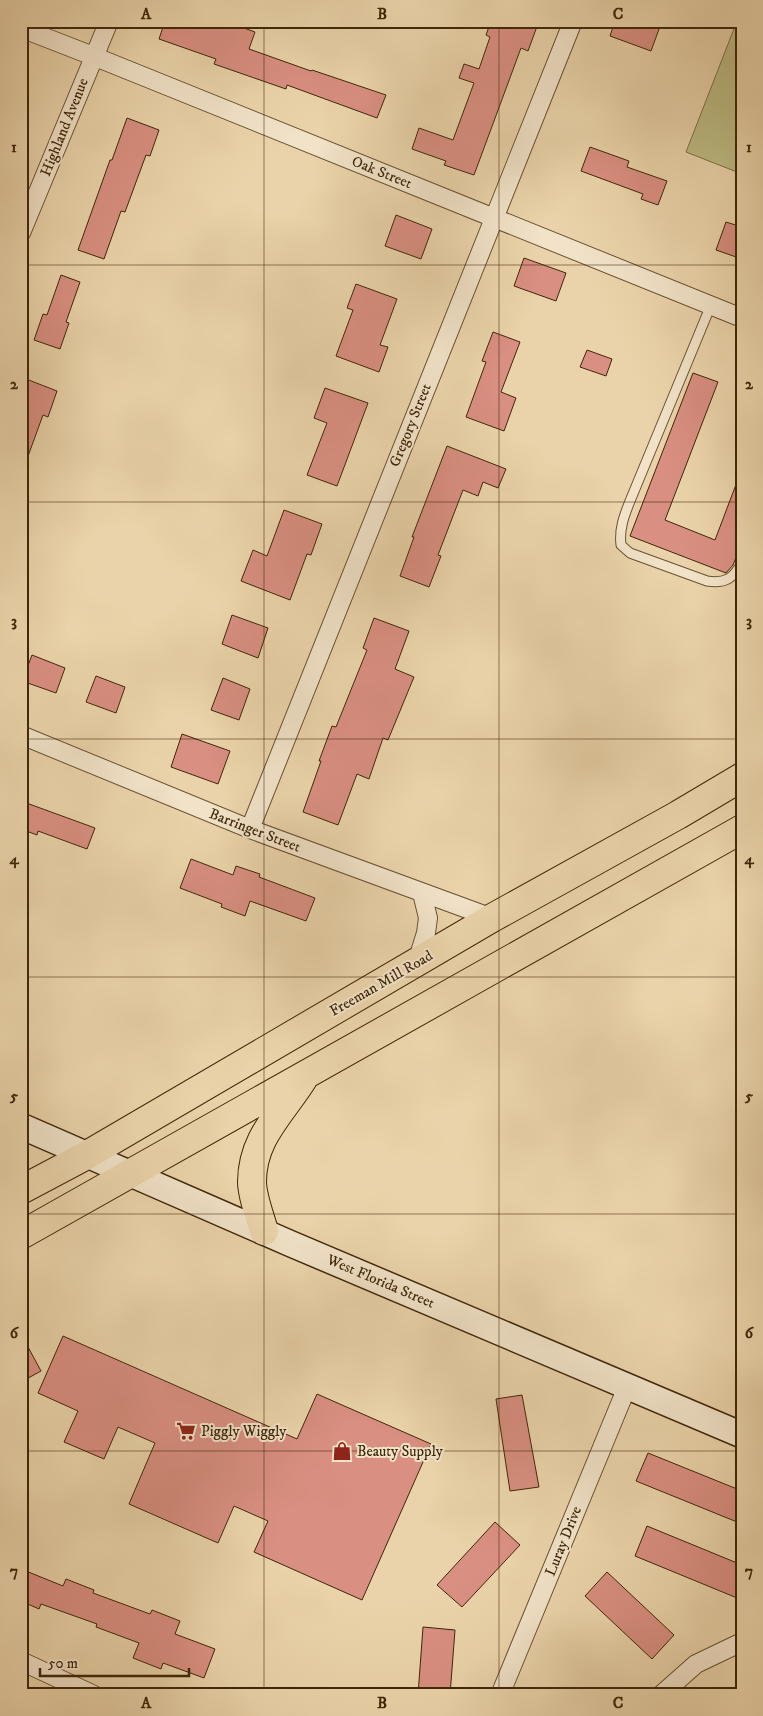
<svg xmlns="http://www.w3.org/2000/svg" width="763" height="1716" viewBox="0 0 763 1716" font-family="'IM FELL DW Pica',serif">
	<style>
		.green { fill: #bdbb84; stroke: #7e7146 }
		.building { fill: #d98f81; stroke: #3f2709 }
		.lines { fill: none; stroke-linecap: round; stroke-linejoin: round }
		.lane-casing { stroke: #6a5231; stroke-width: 11 }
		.street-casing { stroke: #6a5231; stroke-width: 20 }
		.secondary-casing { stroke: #3f2709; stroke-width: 28 }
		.primary-casing { stroke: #3f2709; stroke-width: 30 }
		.lane { stroke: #f1e2c8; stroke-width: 9 }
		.street { stroke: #f1e2c8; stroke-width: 18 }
		.secondary { stroke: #f1e2c8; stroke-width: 25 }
		.primary { stroke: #ead3aa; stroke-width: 28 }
		.grid { fill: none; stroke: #3f2709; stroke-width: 1; stroke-opacity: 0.55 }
		.labels { text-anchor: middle; stroke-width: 4; stroke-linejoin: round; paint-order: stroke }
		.street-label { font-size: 15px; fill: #3f2709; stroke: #f1e2c8 }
		.poi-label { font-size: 15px; fill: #3f2709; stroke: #f1e2c8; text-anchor: start }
		.neatline { fill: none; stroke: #3f2709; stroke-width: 2 }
		.grid-label { font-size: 16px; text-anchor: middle; font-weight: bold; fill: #3f2709 }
	</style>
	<rect width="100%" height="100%" fill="#ead3aa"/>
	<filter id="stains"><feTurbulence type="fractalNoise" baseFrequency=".004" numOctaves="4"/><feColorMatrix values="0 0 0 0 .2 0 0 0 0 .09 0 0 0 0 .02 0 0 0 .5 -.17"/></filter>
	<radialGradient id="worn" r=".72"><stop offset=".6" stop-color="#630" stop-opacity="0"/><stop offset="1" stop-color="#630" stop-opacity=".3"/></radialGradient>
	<path class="green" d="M737 21H742V174L686 152Z"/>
	<path class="building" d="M165 21H225L255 32 249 49 311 71 312 70 386 95 377 118 287 85 286 89 214 64 216 59 159 39Z
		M491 21H539L528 51 521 48 474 175 444 165 446 161 412 149 419 128 453 140 474 83 459 78 464 64 479 69 490 37 486 35Z
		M615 21H662L651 51 610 36Z
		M127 118 159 130 150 156 146 155 125 212 121 211 104 259 78 250 110 160H112Z
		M590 147 629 161 627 167 667 181 658 205 641 199 643 194 581 171Z
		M396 215 432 229 421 259 385 246Z
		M726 222 742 227V259L716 250Z
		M524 258 566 273 556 301 514 286Z
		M61 275 80 282 66 322 69 323 60 349 34 340 43 314 47 315Z
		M356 284 397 299 380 345 388 347 379 372 336 356 353 310 347 308Z
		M493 332 520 342 501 392 516 398 504 431 466 417 486 362 482 361Z
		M587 350 612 359 606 376 580 367Z
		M693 373 718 382 665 520 715 540 740 474H742V543L733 565 726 573 630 536Z
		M21 377 57 391 48 417 43 415 23 470 21 469Z
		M325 388 368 403 337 486 307 475 327 423 314 418Z
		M447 446 506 469 498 488 483 482 478 496 463 490 438 555 441 556 429 587 400 576 414 537H412Z
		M284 510 322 524 311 555 307 554 290 600 241 581 253 550 267 556Z
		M232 615 268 628 258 658 222 644Z
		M374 618 409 631 395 669 414 677 388 740 383 738 369 779 357 774 338 825 303 812 321 761H319L332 726 336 727 367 650 363 648Z
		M32 655 65 668 56 693 22 681Z
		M96 676 125 687 116 713 86 702Z
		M223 678 250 689 239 720 211 710Z
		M182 734 230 751 218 784 171 767Z
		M21 801 95 828 87 849 38 831 37 835 21 829Z
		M191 859 233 875 236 866 260 874 259 877 315 898 306 921 250 901 245 916 221 907 222 904 180 888Z
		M21 1334 41 1371 21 1382Z
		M63 1336 297 1439 317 1394 431 1444 362 1600 254 1552 268 1521 234 1506 218 1543 129 1504 155 1443 118 1427 104 1459 64 1442 78 1411 38 1393Z
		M522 1395 539 1487 510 1491 496 1399Z
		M648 1453 742 1491V1524L636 1481Z
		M495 1522 520 1545 462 1607 437 1585Z
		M647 1526 742 1565V1600L635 1556Z
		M21 1569 63 1586 66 1579 94 1590 93 1593 150 1614 152 1610 180 1621 175 1634 215 1649 204 1678 163 1663 161 1669 133 1658 139 1643 96 1627 97 1624 41 1604 39 1609 21 1601Z
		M607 1572 674 1635 652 1659 585 1596Z
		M423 1627 455 1630 450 1695H418Z"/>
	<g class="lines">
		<g class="lane-casing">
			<path id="lane" d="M711 305 630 501C624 516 619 529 621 545L630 553 707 581C726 584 733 578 742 563"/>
		</g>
		<g class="street-casing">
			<path id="street" d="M21 28 93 56 742 318
				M21 233 109 21
				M21 735 250 829 492 918
				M250 829 573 21
				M417 962 426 933 428 918 422 893
				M21 1661 94 1695
				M500 1695 627 1387
				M661 1695 696 1664 742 1642"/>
		</g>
		<g class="secondary-casing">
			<path id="secondary" d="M21 1126 289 1243 742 1435"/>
		</g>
		<g class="primary-casing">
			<path id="primary" d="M21 1190 87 1155 492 918 678 815 742 777
				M264 1231C260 1217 252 1196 252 1182 252 1138 281 1114 303 1079
				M21 1235 742 829"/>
		</g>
		<use href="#lane" class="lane"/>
		<use href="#street" class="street"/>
		<use href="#secondary" class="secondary"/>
		<use href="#primary" class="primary"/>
	</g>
	<path class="grid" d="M264 21V1695M499 21V1695M21 265H742M21 502H742M21 739H742M21 977H742M21 1214H742M21 1451H742"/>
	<defs>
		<g id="supermarket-bare" transform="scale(1.5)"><path d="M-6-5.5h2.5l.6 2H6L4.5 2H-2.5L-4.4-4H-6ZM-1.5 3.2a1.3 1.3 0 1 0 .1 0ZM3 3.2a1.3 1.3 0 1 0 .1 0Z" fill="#8f2418" stroke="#f1e2c8" stroke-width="2.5" paint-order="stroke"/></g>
		<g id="shop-bare" transform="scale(1.5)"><path d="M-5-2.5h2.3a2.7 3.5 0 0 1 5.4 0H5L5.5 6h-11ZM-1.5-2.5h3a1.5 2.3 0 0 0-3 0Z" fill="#8f2418" stroke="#f1e2c8" stroke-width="2.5" paint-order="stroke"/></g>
	</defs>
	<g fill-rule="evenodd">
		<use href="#supermarket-bare" x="186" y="1431"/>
		<use href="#shop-bare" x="342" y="1451"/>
	</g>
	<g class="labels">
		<g class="street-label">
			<text transform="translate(64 127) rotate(-68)" y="5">Highland Avenue</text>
			<text transform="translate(382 172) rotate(22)" y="5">Oak Street</text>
			<text transform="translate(410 425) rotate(-68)" y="5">Gregory Street</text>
			<text transform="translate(255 830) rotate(21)" y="5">Barringer Street</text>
			<text transform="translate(381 983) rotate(-30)" y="5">Freeman Mill Road</text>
			<text transform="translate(381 1281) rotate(23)" y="5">West Florida Street</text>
			<text transform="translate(563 1541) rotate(-68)" y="5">Luray Drive</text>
		</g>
		<g class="poi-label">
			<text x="201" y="1436">Piggly Wiggly</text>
			<text x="357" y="1456">Beauty Supply</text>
		</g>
	</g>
	<rect width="763" height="1716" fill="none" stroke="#ead3aa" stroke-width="55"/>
	<path d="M40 1668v8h149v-8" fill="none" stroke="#3f2709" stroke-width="2.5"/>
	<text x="48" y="1668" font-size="15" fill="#3f2709" stroke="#f1e2c8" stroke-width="4" paint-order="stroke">50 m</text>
	<rect x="28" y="28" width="708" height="1660" class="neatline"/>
	<g class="grid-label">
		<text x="146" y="19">A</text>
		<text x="382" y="19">B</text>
		<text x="618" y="19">C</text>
		<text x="14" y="152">1</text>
		<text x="749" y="152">1</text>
		<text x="14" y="389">2</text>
		<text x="749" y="389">2</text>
		<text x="14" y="626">3</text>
		<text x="749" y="626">3</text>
		<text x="14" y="864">4</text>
		<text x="749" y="864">4</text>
		<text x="14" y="1101">5</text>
		<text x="749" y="1101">5</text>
		<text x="14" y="1338">6</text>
		<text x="749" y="1338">6</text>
		<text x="14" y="1576">7</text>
		<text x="749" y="1576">7</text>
		<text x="146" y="1708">A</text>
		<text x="382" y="1708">B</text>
		<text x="618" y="1708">C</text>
	</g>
	<rect width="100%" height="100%" filter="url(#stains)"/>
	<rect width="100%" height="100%" fill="url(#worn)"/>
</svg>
